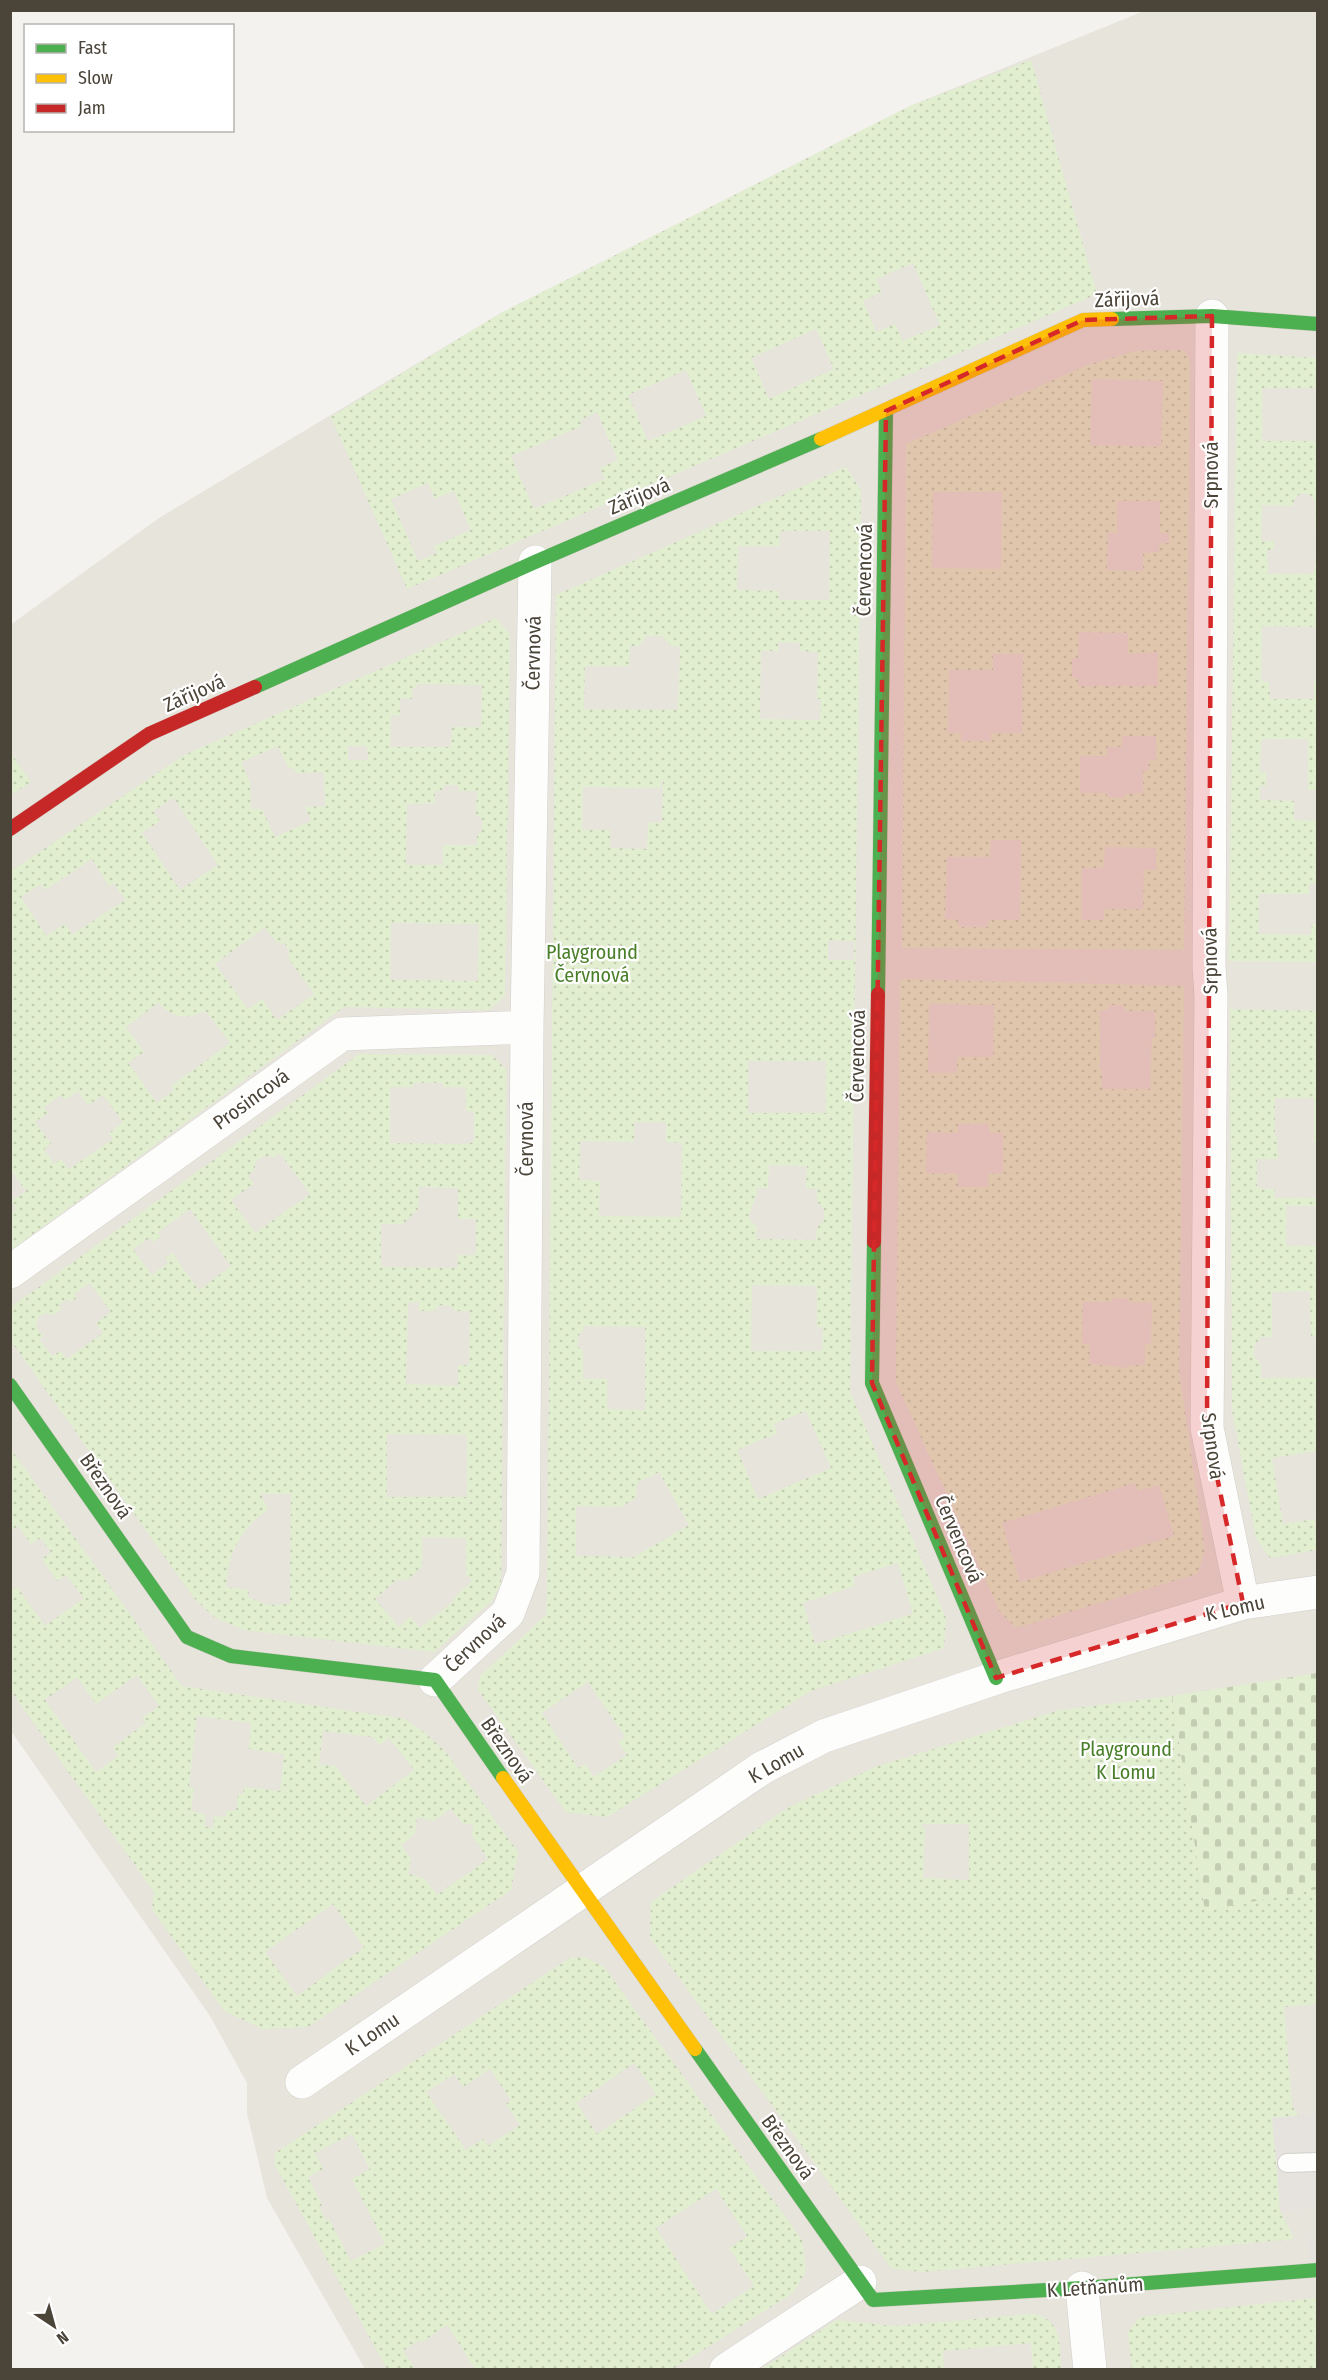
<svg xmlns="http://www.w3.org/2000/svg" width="1328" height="2380" viewBox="0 0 1328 2380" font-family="'Fira Sans Condensed',sans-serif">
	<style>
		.residential { fill: #e7e4dc }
		.green { fill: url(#green-dots); fill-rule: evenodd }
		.cemetery { fill: url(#cemetery-stones) }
		.parking { fill: #e6e3df }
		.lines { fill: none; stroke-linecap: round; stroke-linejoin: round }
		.lane-casing { stroke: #d2d0cb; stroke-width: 20 }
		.street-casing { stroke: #d2d0cb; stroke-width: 34 }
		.fast-casing { stroke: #d3cfc5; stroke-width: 15 }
		.slow-casing { stroke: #d3cfc5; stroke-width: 15 }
		.jam-casing { stroke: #d3cfc5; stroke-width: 15 }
		.lane { stroke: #fdfdfc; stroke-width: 18 }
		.street { stroke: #fdfdfc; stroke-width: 33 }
		.fast { stroke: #4caf50; stroke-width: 14 }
		.slow { stroke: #ffc107; stroke-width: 14 }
		.jam { stroke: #c62828; stroke-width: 14 }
		.marked { fill: #d62828; fill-opacity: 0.2; stroke: #d62828; stroke-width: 4.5; stroke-dasharray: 12 8; stroke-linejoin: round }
		.labels { text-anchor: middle; stroke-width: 4.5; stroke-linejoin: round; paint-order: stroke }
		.street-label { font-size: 20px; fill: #4b4439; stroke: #fff }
		.park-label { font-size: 20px; fill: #4a7f2a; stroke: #fff }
	</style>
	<defs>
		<pattern id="green-dots" width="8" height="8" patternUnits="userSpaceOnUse" patternTransform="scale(1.5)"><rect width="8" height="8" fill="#e1eecf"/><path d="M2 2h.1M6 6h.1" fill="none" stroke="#c3cdb2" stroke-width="1.8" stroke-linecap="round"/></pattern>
		<pattern id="cemetery-stones" width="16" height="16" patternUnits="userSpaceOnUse" patternTransform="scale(1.5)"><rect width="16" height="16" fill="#e1eecf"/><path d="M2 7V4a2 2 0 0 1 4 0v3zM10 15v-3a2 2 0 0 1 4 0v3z" fill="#c3cdb2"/></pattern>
	</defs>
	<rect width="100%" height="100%" fill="#f4f2ee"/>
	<path class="residential" d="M1144 11H1317V2369H365L267 2198 247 2113V2083L210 2016 11 1731 10 625 159 518 501 313 910 106Z"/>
	<path class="green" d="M1031 60 1097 294 407 589 331 417 501 313 910 106ZM913 263 940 325 903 341 895 324 876 332 863 301 882 292 876 279ZM816 329 834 369 769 399 751 358ZM686 370 706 416 648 441 628 395ZM597 412 618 460 600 468 605 479 534 509 511 456 582 426 580 420ZM428 483 435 499 454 491 471 530 434 546 437 553 418 561 391 499Z
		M1184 350 1190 361 1184 950 902 948 906 444 1090 364 1136 351ZM1092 379 1163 381 1161 447 1090 445ZM933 492H1002L1001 569 932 568ZM1117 501H1160V533H1169V543H1159V552L1143 553V571L1107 570 1108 533H1117ZM1079 632 1128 633V654L1158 652V686H1078V678H1072V658H1078ZM993 654H1023L1022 733H991V741H961V733H948L949 670H993ZM1122 736H1156V760H1149L1148 771H1143V793L1125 794 1124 798 1107 797V793H1080V756H1107V747H1122ZM991 840H1021L1020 920H989L988 927H959L958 920 945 919 947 857H990ZM1105 847 1156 848V870H1144L1143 909H1104V920H1081L1082 868H1103Z
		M1237 353 1317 358V388H1262V441H1316L1317 531H1315V501L1309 494H1300L1294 500V506L1262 505 1261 541H1274V550H1267L1268 574H1314L1317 540 1318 627 1262 626 1261 681 1269 682 1270 699H1314V682H1317V790H1308V739H1261L1260 772 1266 773V786L1260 785V800L1294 801V820L1317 821V884H1309V894H1259V934L1311 935 1312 924H1317V962L1229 961Z
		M846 467 861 491 850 1391 946 1618 944 1648 811 1691 607 1817 566 1812 478 1690 480 1676 546 1615 547 1599 556 595ZM780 531H830L829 600H779V591L737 590 738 546H779ZM647 636H662L671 646 680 647 678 710 584 709 585 666H629L630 646H638ZM778 642 800 643V651L818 652 817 699H821L820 720 760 719 761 651H778ZM661 780H663L662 822 648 823 647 849 610 848V830H582L583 787 661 788ZM828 940 854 941V960H828ZM748 1061H826V1113H748ZM634 1122H666V1142L682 1143 681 1217 599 1216 600 1181 579 1180 580 1141 634 1142ZM769 1165 807 1166 806 1188 817 1189V1201L824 1210V1220L817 1228 816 1240 756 1239 757 1227 749 1218C750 1206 757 1200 757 1188H768ZM752 1285 817 1286V1327H823L822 1351H751ZM583 1326 645 1327V1410L607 1409V1379H583V1351L577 1346 578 1336 583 1331ZM806 1411 831 1468 758 1499 737 1450 778 1433 774 1424ZM659 1472 689 1525 634 1557 576 1556V1506L621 1507 636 1498 637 1483ZM898 1563 913 1614 815 1644 803 1603 855 1586 853 1577ZM588 1682 625 1737 618 1742 627 1755 594 1777 585 1764 578 1768 542 1713Z
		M496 618 510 635 505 996 489 1010 344 1007 11 1250V1213L16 1209 11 1201 26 1191 10 1169 11 871 184 755ZM418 684 482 685 481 727H452L451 747H390L391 716 400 715V698L412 699V690ZM278 746 288 767 293 768 297 773 324 772 325 806 305 807 311 821 275 837 262 809H251L250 783 241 762ZM348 746H367L368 760H348ZM445 785H457L460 791H477L476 814 482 820V830L477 836V845H443V865H406L407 804 435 803V791H441ZM174 798 218 865 180 890 142 833 160 821 153 811ZM92 859 109 886 114 883 125 900 72 935 65 924 46 936 21 897 41 884 45 890ZM391 923 479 924 478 981 390 980ZM265 927 276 942 285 944 289 950V959L314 994 277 1020 262 999 248 1009 215 964ZM158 1003C176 1019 185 1020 206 1011L230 1043 171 1086 174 1090 157 1103 128 1063 144 1052 126 1027ZM78 1091 88 1105 103 1095 123 1122 109 1133 113 1139 69 1169 61 1159 54 1164 44 1149 51 1144 35 1122 48 1113 44 1107 61 1095 65 1100Z
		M10 752 31 782 11 795H10Z
		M900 979 1184 986 1179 1370 1205 1551 1197 1574 1016 1628 1000 1612 896 1382ZM929 1004 994 1005 993 1057H957V1073H928ZM1111 1005H1121L1127 1011H1155V1038H1152L1150 1089H1102V1070H1100V1011L1106 1010ZM958 1124H989V1133H1003V1173L988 1174V1187H958V1174L926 1173 927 1132 958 1133ZM1112 1298H1129V1302L1152 1303 1151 1344H1145V1365H1129V1368L1089 1364 1090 1344H1082L1083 1302H1111ZM1135 1483 1138 1491 1159 1485 1174 1536 1020 1582 1002 1523Z
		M1230 1009 1317 1011V1142H1314V1098H1275V1136L1277 1137 1278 1159H1257V1188L1274 1189 1275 1198H1318L1317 1206H1286V1246H1317V1336L1311 1337 1310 1291 1272 1292V1337H1261L1254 1346V1357L1261 1364V1378H1317V1451L1272 1458 1283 1524 1315 1519 1317 1550 1270 1558 1256 1538 1232 1410Z
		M359 1054 492 1055 506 1069 501 1584 492 1601 434 1652 244 1630 214 1617 194 1598 11 1341 10 1308ZM414 1083H443V1087H466V1111H474V1142L465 1144 390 1143V1087H413ZM280 1153 310 1194 255 1233 231 1200 254 1184 248 1176 254 1171 256 1162 264 1156 274 1157ZM419 1187 458 1188V1219H476V1255H458L457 1268 381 1267V1224H403L418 1209ZM190 1209 231 1266 199 1290 172 1253 165 1258 168 1263 152 1275 133 1249 150 1238 153 1242 161 1237 158 1232ZM90 1283 111 1312 96 1323 103 1333 67 1359 60 1351 52 1356 39 1339 44 1335 41 1334 36 1327 38 1318 45 1313 53 1315 61 1309 59 1305 68 1299 70 1302 77 1298 74 1294ZM419 1302V1311H434L440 1305 451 1306 456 1311H470L469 1365H458V1386L406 1384 408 1303ZM387 1434 467 1435V1497H387ZM261 1494H291L290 1604 268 1605 248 1597 249 1590 226 1587C228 1553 240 1530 268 1509ZM422 1537 466 1538V1574L472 1581 454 1598 455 1600 420 1628 410 1617 399 1627 375 1599 396 1580H407L422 1567Z
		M10 1448 182 1686 405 1719 425 1733 445 1751 518 1852 511 1890 308 2027 263 2029 224 2011 152 1909 154 1892 11 1691V1591L17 1587 45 1626 84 1598 66 1575 57 1581 42 1559 51 1552 41 1538 31 1544 18 1526 11 1531ZM137 1675 159 1706 142 1718 146 1723 113 1747 118 1756 96 1772 45 1700 77 1677 96 1704ZM197 1716 251 1723 249 1749 284 1754 280 1791 244 1787 243 1794H238L236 1810 226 1811V1817L214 1816 213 1828 204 1826 206 1815 191 1811 194 1788 189 1787ZM323 1731 373 1737 379 1745 389 1738 414 1770 366 1806 335 1766 319 1764ZM451 1808 462 1823 473 1825 472 1836 488 1859 437 1895 424 1878 408 1874 411 1859 401 1845 415 1834 417 1817 434 1821ZM333 1904 364 1947 297 1996 265 1952Z
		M1172 1696 1205 1910 1317 1889V2004L1284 2007 1292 2106 1299 2116 1273 2118 1280 2211 1294 2239 922 2272 891 2268 650 1938 651 1902 789 1807 875 1767 1060 1710ZM922 1824H969V1880L923 1878 925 1828 921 1827Z
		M585 1957 604 1967 802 2240 806 2271 793 2293 673 2369H475L447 2325 421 2343 419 2340 403 2351 415 2369H387L275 2165V2153L570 1958ZM634 2063 656 2094 597 2134 576 2103ZM490 2069 511 2100 506 2104 520 2125 488 2146 483 2139 466 2150 426 2092 454 2074 463 2087ZM352 2134 370 2169 352 2179 385 2244 351 2261 329 2219 326 2220 319 2207 322 2205 308 2177 323 2169 315 2153ZM716 2189 747 2236 729 2248 754 2286 712 2314 656 2228Z
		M1317 2298V2369H1132L1128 2332 1140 2317Z
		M1033 2314C1063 2319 1059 2345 1061 2369H1033L1031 2343 943 2351 944 2369H762L836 2320 895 2326Z"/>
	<path class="cemetery" d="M1317 1673V1889L1205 1911 1172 1696Z"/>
	<path class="parking" d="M1317 2114V2207L1281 2211 1272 2118Z
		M1317 2238V2262L1310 2263 1307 2239Z"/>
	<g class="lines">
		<g class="lane-casing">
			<path id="lane" d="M1287 2163 1318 2162"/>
		</g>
		<g class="street-casing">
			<path id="street" d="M1212 316 1209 967 1211 996 1207 1428 1243 1603
				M10 1272 342 1034 527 1027
				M435 1680 508 1613 523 1573 527 1027 535 562
				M302 2082 762 1768 824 1736 996 1678 1243 1603 1318 1592
				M1082 2288 1090 2370
				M726 2370 860 2282"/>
		</g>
		<g class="fast-casing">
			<path id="fast" d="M1112 319 1212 316 1318 324
				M255 687 535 562 821 439
				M878 994 886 411
				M874 1242 872 1383 996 1678
				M10 1385 187 1637 231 1656 435 1680 503 1778
				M695 2049 873 2300 1082 2288 1318 2270"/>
		</g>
		<g class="slow-casing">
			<path id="slow" d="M821 439 1083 320 1112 319
				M503 1778 695 2049"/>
		</g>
		<g class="jam-casing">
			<path id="jam" d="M10 829 149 734 255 687
				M874 1242 878 994"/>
		</g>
		<use href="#lane" class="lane"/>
		<use href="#street" class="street"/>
		<use href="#fast" class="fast"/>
		<use href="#slow" class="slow"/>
		<use href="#jam" class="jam"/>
	</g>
	<path class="marked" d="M1212 316 1207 1428 1243 1603 996 1678 872 1383 886 411 1083 320Z"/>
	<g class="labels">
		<g class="street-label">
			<text transform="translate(1127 299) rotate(-2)" y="7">Zářijová</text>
			<text transform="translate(1211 475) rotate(-90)" y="7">Srpnová</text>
			<text transform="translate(639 496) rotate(-23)" y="7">Zářijová</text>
			<text transform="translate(864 570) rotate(-89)" y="7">Červencová</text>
			<text transform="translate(533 653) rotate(-89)" y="7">Červnová</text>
			<text transform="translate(194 693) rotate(-24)" y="7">Zářijová</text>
			<text transform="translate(1210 961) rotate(-91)" y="7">Srpnová</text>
			<text transform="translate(857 1056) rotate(-89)" y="7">Červencová</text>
			<text transform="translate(251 1099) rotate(-36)" y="7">Prosincová</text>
			<text transform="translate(526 1139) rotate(-90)" y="7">Červnová</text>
			<text transform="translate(1213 1446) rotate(82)" y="7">Srpnová</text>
			<text transform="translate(106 1486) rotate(55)" y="7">Březnová</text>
			<text transform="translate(959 1539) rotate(67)" y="7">Červencová</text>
			<text transform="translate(1235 1608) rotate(-13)" y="7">K Lomu</text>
			<text transform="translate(475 1643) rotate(-43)" y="7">Červnová</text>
			<text transform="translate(507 1750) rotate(55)" y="7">Březnová</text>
			<text transform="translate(776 1763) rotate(-30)" y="7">K Lomu</text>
			<text transform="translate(372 2034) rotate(-34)" y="7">K Lomu</text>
			<text transform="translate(788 2147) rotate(54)" y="7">Březnová</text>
			<text transform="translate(1095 2287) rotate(-4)" y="7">K Letňanům</text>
		</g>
		<g class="park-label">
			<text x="592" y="959">Playground<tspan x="592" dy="23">Červnová</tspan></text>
			<text x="1126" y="1756">Playground<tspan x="1126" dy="23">K Lomu</tspan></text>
		</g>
	</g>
	<rect width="1328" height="2380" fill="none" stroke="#4b4439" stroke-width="24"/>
	<rect x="24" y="24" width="210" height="108" fill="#ffffff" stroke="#b7b4b0" stroke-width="1.5"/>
	<rect x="36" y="44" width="30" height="9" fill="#4caf50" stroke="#b7b4b0" stroke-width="1.5"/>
	<text x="78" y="54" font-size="18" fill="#4b4439">Fast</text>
	<rect x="36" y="74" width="30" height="9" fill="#ffc107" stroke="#b7b4b0" stroke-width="1.5"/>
	<text x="78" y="84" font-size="18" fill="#4b4439">Slow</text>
	<rect x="36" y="104" width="30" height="9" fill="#c62828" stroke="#b7b4b0" stroke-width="1.5"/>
	<text x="78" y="114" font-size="18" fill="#4b4439">Jam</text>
	<g transform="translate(54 2326) rotate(144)" stroke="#ffffff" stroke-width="4.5" paint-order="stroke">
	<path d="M0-4.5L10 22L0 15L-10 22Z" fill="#4b4439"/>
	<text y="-9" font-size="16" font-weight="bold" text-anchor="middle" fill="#4b4439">N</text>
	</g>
</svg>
